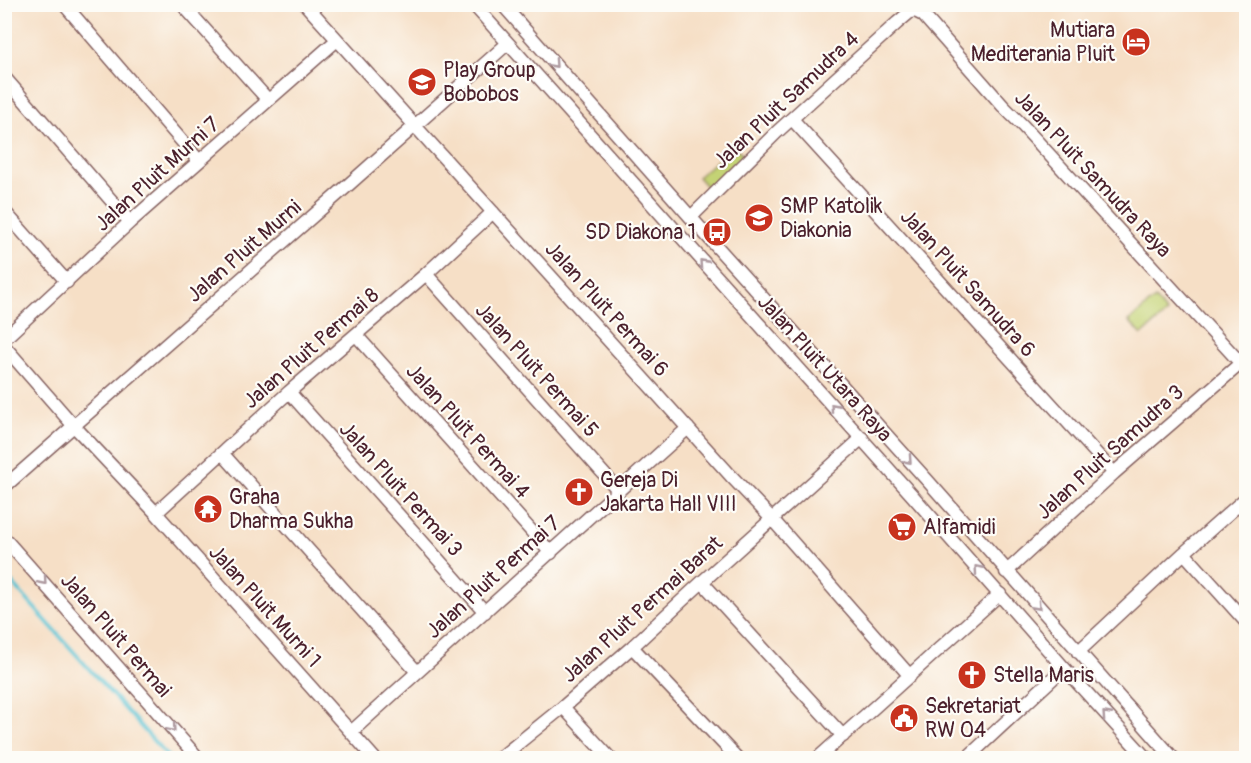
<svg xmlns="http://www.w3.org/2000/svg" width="1251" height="763" viewBox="0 0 1251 763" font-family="Pangolin,sans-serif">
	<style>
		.green { fill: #c4d375; stroke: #877950; stroke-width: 1.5 }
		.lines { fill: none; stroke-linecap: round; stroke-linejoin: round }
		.stream { stroke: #58c3d3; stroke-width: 4 }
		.minor-casing { stroke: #866261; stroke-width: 15 }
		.minor { stroke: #fff; stroke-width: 12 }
		.oneway { stroke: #ae9aa0 }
		.labels { text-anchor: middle; stroke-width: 4.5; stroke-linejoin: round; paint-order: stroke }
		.poi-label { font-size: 21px; fill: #4a1f2b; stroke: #fdfcf7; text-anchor: start }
		.street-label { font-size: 21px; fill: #4a1f2b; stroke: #fdfcf7 }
	</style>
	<rect width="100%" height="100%" fill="#fdfcf7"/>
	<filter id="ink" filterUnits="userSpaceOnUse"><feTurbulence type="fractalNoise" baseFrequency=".0167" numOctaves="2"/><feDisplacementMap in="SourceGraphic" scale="12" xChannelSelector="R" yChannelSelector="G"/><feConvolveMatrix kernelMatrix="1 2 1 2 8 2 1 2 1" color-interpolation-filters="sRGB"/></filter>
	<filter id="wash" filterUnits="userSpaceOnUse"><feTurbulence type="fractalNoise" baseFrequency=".008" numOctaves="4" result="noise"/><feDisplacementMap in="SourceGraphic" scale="24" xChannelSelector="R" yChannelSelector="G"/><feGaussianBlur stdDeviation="1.35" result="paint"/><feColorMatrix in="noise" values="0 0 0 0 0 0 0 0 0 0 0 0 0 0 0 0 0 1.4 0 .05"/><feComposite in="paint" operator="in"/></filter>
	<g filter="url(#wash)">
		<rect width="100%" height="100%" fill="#f6dfc6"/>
		<path class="green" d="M734 145 748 161 712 193 698 177Z
			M1155 299 1167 313 1142 335 1129 321Z"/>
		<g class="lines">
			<path class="stream" d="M4 574 169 758"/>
		</g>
	</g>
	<g filter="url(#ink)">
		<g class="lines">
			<g class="minor-casing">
				<path id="minor" d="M64 4 199 161
					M182 4 268 100
					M305 4 731 476 772 519 910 676
					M473 4 911 494 1064 668 1146 758
					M502 4 709 238 927 480 1173 758
					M4 77 130 222
					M792 119 1114 473
					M4 211 67 282
					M691 217 777 132 897 23 910 12 915 11 923 15 1003 106 1023 126 1246 369
					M426 274 619 491
					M356 335 551 553
					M4 339 130 222 337 40
					M4 346 74 426 156 513 374 758
					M289 392 485 612
					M222 453 417 672
					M4 487 346 187 507 44
					M156 513 289 392 426 274 493 212
					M4 538 198 758
					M1184 553 1246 622
					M1006 572 1114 473 1241 363
					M702 582 843 736
					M632 647 737 758
					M1078 652 1184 553 1246 498
					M563 707 610 758
					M351 732 688 428
					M500 758 563 707 632 647 702 582 862 438
					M818 758 1000 594
					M967 758 1064 668"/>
			</g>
			<use href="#minor" class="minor"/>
		</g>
		<defs><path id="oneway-chevron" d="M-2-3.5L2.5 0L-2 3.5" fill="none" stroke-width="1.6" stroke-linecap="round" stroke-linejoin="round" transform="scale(1.5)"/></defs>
		<g class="oneway">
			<use href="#oneway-chevron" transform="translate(554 64) rotate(48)"/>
			<use href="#oneway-chevron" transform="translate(703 263) rotate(-132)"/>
			<use href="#oneway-chevron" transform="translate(834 407) rotate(-132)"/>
			<use href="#oneway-chevron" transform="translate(908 460) rotate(48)"/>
			<use href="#oneway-chevron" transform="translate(978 569) rotate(-131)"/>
			<use href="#oneway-chevron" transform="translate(43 581) rotate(49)"/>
			<use href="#oneway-chevron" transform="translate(1037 606) rotate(48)"/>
			<use href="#oneway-chevron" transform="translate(1106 715) rotate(-132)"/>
			<use href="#oneway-chevron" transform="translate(172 728) rotate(49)"/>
		</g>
	</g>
	<defs>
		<g id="hotel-disc" transform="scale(1.5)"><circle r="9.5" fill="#c8321e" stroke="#fdfcf7"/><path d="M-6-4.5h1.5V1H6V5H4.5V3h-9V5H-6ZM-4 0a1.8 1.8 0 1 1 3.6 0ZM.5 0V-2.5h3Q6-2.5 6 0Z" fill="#fff"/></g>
		<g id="school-disc" transform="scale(1.5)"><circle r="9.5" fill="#c8321e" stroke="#fdfcf7"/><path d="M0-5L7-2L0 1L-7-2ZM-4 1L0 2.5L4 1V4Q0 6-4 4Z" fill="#fff"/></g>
		<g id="bus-disc" transform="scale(1.5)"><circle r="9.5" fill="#c8321e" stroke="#fdfcf7"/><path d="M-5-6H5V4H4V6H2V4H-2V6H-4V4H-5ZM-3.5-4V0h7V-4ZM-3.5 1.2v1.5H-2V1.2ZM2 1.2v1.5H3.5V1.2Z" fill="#fff"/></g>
		<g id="church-disc" transform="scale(1.5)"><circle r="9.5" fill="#c8321e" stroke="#fdfcf7"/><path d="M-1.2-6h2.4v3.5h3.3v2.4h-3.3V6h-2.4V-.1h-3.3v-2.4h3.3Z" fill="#fff"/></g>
		<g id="temple-disc" transform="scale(1.5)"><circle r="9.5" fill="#c8321e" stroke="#fdfcf7"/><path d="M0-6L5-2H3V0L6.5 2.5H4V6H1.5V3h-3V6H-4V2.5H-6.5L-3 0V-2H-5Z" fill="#fff"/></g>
		<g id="supermarket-disc" transform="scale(1.5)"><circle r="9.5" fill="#c8321e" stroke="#fdfcf7"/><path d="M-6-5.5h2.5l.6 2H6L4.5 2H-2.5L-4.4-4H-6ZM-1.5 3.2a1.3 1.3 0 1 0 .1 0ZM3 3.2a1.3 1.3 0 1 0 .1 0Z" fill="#fff"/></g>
		<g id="civic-disc" transform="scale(1.5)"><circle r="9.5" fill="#c8321e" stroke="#fdfcf7"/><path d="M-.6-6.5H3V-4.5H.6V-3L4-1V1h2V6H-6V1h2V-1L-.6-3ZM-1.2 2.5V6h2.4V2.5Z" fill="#fff"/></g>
	</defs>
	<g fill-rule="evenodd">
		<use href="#hotel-disc" x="1136" y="42"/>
		<use href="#school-disc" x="422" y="82"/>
		<use href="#school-disc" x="759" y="218"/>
		<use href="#bus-disc" x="717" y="232"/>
		<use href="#church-disc" x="579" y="492"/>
		<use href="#temple-disc" x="208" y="509"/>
		<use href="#supermarket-disc" x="902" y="527"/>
		<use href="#church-disc" x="972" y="675"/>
		<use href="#civic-disc" x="904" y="718"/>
	</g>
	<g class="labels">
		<g class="poi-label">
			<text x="1115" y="37" text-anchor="end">Mutiara<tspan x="1115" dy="24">Mediterania Pluit</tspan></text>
			<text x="443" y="77">Play Group<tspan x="443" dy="24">Bobobos</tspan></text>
			<text x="780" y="213">SMP Katolik<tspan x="780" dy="24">Diakonia</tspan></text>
			<text x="696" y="239" text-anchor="end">SD Diakona 1</text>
			<text x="600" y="487">Gereja Di<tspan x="600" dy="24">Jakarta Hall VIII</tspan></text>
			<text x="229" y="504">Graha<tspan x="229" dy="24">Dharma Sukha</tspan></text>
			<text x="923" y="534">Alfamidi</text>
			<text x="993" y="682">Stella Maris</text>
			<text x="925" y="713">Sekretariat<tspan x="925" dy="24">RW 04</tspan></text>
		</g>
		<g class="street-label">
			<text transform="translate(786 100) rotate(-43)" y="7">Jalan Pluit Samudra 4</text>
			<text transform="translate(157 174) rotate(-42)" y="7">Jalan Pluit Murni 7</text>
			<text transform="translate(1093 174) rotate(47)" y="7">Jalan Pluit Samudra Raya</text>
			<text transform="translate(244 251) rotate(-41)" y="7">Jalan Pluit Murni</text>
			<text transform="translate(968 283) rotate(48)" y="7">Jalan Pluit Samudra 6</text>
			<text transform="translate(607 309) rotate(48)" y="7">Jalan Pluit Permai 6</text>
			<text transform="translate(311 348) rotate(-41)" y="7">Jalan Pluit Permai 8</text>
			<text transform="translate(825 368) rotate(48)" y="7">Jalan Pluit Utara Raya</text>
			<text transform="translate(537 370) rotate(48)" y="7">Jalan Pluit Permai 5</text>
			<text transform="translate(468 431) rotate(48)" y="7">Jalan Pluit Permai 4</text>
			<text transform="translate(1110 452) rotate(-42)" y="7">Jalan Pluit Samudra 3</text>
			<text transform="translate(401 489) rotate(48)" y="7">Jalan Pluit Permai 3</text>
			<text transform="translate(493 577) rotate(-42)" y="7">Jalan Pluit Permai 7</text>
			<text transform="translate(265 606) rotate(48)" y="7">Jalan Pluit Murni 1</text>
			<text transform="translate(642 609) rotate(-42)" y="7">Jalan Pluit Permai Barat</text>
			<text transform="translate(116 635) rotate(49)" y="7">Jalan Pluit Permai</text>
		</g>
	</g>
	<rect width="1251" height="763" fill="none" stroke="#fdfcf7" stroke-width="24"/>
</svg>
